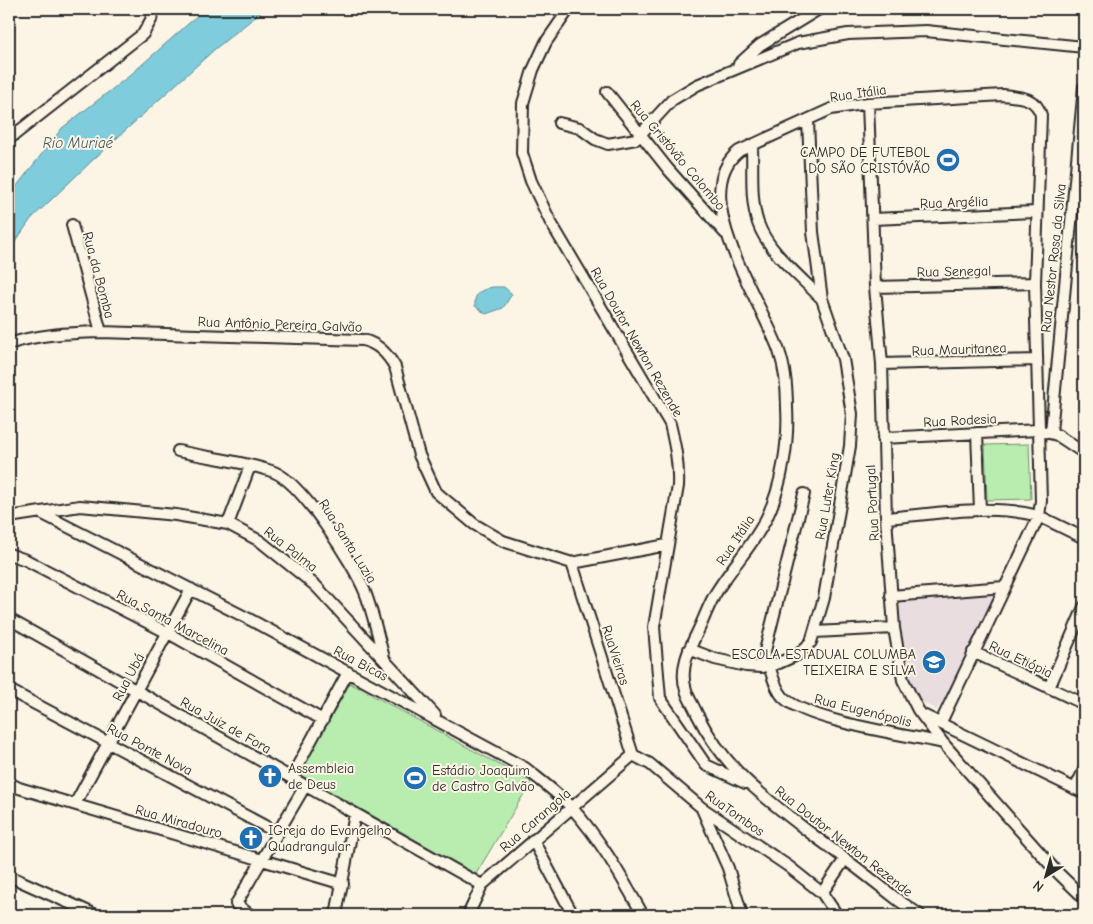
<svg xmlns="http://www.w3.org/2000/svg" width="1093" height="924" viewBox="0 0 1093 924" font-family="'Comic Neue',sans-serif">
	<style>
		.built { fill: #eadde0 }
		.green { fill: #b8edaf; stroke: #728c6d }
		.water { fill: #7eccdc; stroke: #5d8c95 }
		.lines { fill: none; stroke-linecap: round; stroke-linejoin: round }
		.minor-casing { stroke: #2b2b2b; stroke-width: 14 }
		.minor { stroke: #fcf5e5; stroke-width: 10 }
		.labels { text-anchor: middle; stroke-width: 4; stroke-linejoin: round; paint-order: stroke }
		.street-label { font-size: 14px; fill: #2b2b2b; stroke: #fcf5e5 }
		.poi-label { font-size: 14px; fill: #2b2b2b; stroke: #fcf5e5; text-anchor: start }
		.water-label { font-size: 15px; font-style: italic; fill: #445b60; stroke: #fcf5e5 }
	</style>
	<rect width="100%" height="100%" fill="#fcf5e5"/>
	<filter id="ink" filterUnits="userSpaceOnUse"><feTurbulence type="fractalNoise" baseFrequency=".02" numOctaves="2"/><feDisplacementMap in="SourceGraphic" scale="10" xChannelSelector="R" yChannelSelector="G"/><feConvolveMatrix kernelMatrix="1 2 1 2 8 2 1 2 1" color-interpolation-filters="sRGB"/></filter>
	<g filter="url(#ink)">
		<path class="built" d="M997 592 945 699 936 710 917 699 908 675 902 648 898 600Z"/>
		<path class="green" d="M1029 444 1031 499 987 500 985 445Z
			M350 683 531 782 476 874 299 774Z"/>
		<path class="water" d="M205 9H265L215 49 95 158 31 219 9 251V196L62 128 129 76Z
			M492 287H504L512 294 503 308 486 314 475 306C474 292 480 291 492 287Z"/>
		<g class="lines">
			<g class="minor-casing">
				<path id="minor" d="M569 9 546 42 533 70 523 103 522 153 531 181 550 221 670 424C675 445 679 464 678 486L654 627 660 698 706 765 745 783
					M739 64 760 45 819 9
					M607 92 668 169 725 233
					M868 103 875 287 882 364 886 518 894 628 903 680 918 710 943 743 1055 870 1084 898
					M559 123 580 128 595 139 608 144 636 139 672 100 697 85 798 43 848 34 926 31 1084 47
					M9 139 143 34 151 20 153 9
					M752 147C753 171 750 200 758 223 768 252 801 277 822 299
					M873 219 1036 212
					M72 225 101 332
					M875 287 1035 283
					M9 344C39 334 69 333 101 332L363 340C378 344 387 353 395 367L419 455 436 492 474 524 503 541 572 563 667 545
					M882 364 1036 360
					M1051 432 1084 87
					M977 433 980 510
					M883 438 1038 430 1057 435 1084 453
					M178 451C209 458 244 461 274 472 302 483 353 563 365 592 373 613 378 636 384 658
					M41 513 247 618 525 768C541 781 558 793 572 808 601 840 622 878 643 915
					M9 517 80 506 176 515 228 524 260 541 316 586 435 715
					M886 518C936 514 990 503 1039 516L941 722
					M228 524 250 466
					M9 554 26 560 168 633 323 720
					M572 563 633 755
					M891 596 1004 587
					M9 619 482 885
					M815 632 894 628
					M689 649 715 659 746 666 761 667 779 663 799 654 811 642 824 598 850 446 852 414 843 359 822 299 813 232 808 121
					M973 652 1084 704
					M769 666C773 677 775 688 783 697 806 721 907 735 943 743
					M761 667 804 494
					M1049 688 1084 607
					M9 690 278 833
					M921 714 1084 793
					M633 755 650 764 702 808 788 866 822 893 837 915
					M291 778 348 672
					M9 783 19 788 343 884
					M1075 789 1084 770
					M75 804 191 589
					M702 809 728 868 742 915
					M533 840 573 915
					M9 876 96 915
					M822 893 845 859
					M250 915 236 904 305 786
					M336 915 355 814
					M468 915 482 885 633 755
					M920 915 898 900C870 878 842 856 813 835 765 798 725 770 697 714 694 706 688 698 686 690 679 669 689 649 698 631 705 617 709 603 717 591 733 565 754 544 767 517 782 486 789 442 787 408 787 389 785 368 779 351 762 301 685 194 739 151L831 109 868 103 1003 95C1020 97 1036 97 1041 115L1035 283 1041 501 1039 516 1084 538"/>
			</g>
			<use href="#minor" class="minor"/>
		</g>
	</g>
	<defs>
		<g id="stadium-disc" transform="scale(1.25)"><circle r="9.5" fill="#1f6fb2" stroke="#fcf5e5"/><path d="M0-5a6.5 5 0 1 0 0 10a6.5 5 0 1 0 0-10ZM-3.5-1.8h7v3.6h-7Z" fill="#fff"/></g>
		<g id="school-disc" transform="scale(1.25)"><circle r="9.5" fill="#1f6fb2" stroke="#fcf5e5"/><path d="M0-5L7-2L0 1L-7-2ZM-4 1L0 2.5L4 1V4Q0 6-4 4Z" fill="#fff"/></g>
		<g id="church-disc" transform="scale(1.25)"><circle r="9.5" fill="#1f6fb2" stroke="#fcf5e5"/><path d="M-1.2-6h2.4v3.5h3.3v2.4h-3.3V6h-2.4V-.1h-3.3v-2.4h3.3Z" fill="#fff"/></g>
	</defs>
	<g fill-rule="evenodd">
		<use href="#stadium-disc" x="948" y="160"/>
		<use href="#school-disc" x="934" y="662"/>
		<use href="#church-disc" x="270" y="776"/>
		<use href="#stadium-disc" x="415" y="778"/>
		<use href="#church-disc" x="251" y="838"/>
	</g>
	<g class="labels">
		<g class="street-label">
			<text transform="translate(858 93) rotate(-8)" y="5">Rua Itália</text>
			<text transform="translate(678 155) rotate(50)" y="5">Rua Cristóvão Colombo</text>
			<text transform="translate(954 202) rotate(-2)" y="5">Rua Argélia</text>
			<text transform="translate(1053 258) rotate(-84)" y="5">Rua Nestor Rosa da Silva</text>
			<text transform="translate(954 271) rotate(-1)" y="5">Rua Senegal</text>
			<text transform="translate(99 275) rotate(75)" y="5">Rua da Bomba</text>
			<text transform="translate(280 324) rotate(2)" y="5">Rua Antônio Pereira Galvão</text>
			<text transform="translate(637 342) rotate(60)" y="5">Rua Doutor Newton Rezende</text>
			<text transform="translate(959 349) rotate(-2)" y="5">Rua Mauritanea</text>
			<text transform="translate(960 420) rotate(-3)" y="5">Rua Rodesia</text>
			<text transform="translate(827 496) rotate(-80)" y="5">Rua Luter King</text>
			<text transform="translate(872 503) rotate(-93)" y="5">Rua Portugal</text>
			<text transform="translate(735 540) rotate(-56)" y="5">Rua Itália</text>
			<text transform="translate(348 541) rotate(58)" y="5">Rua Santa Luzia</text>
			<text transform="translate(291 549) rotate(38)" y="5">Rua Palma</text>
			<text transform="translate(173 622) rotate(28)" y="5">Rua Santa Marcelina</text>
			<text transform="translate(616 655) rotate(72)" y="5">RuaVieiras</text>
			<text transform="translate(1021 659) rotate(25)" y="5">Rua Etiópia</text>
			<text transform="translate(361 663) rotate(28)" y="5">Rua Bicas</text>
			<text transform="translate(128 677) rotate(-62)" y="5">Rua Ubá</text>
			<text transform="translate(863 710) rotate(14)" y="5">Rua Eugenópolis</text>
			<text transform="translate(226 725) rotate(29)" y="5">Rua Juiz de Fora</text>
			<text transform="translate(150 749) rotate(28)" y="5">Rua Ponte Nova</text>
			<text transform="translate(735 813) rotate(35)" y="5">RuaTombos</text>
			<text transform="translate(535 820) rotate(-41)" y="5">Rua Carangola</text>
			<text transform="translate(179 821) rotate(16)" y="5">Rua Miradouro</text>
			<text transform="translate(844 841) rotate(38)" y="5">Rua Doutor Newton Rezende</text>
		</g>
		<g class="poi-label">
			<text x="930" y="157" text-anchor="end">CAMPO DE FUTEBOL<tspan x="930" dy="16">DO SÃO CRISTÓVÃO</tspan></text>
			<text x="916" y="659" text-anchor="end">ESCOLA ESTADUAL COLUMBA<tspan x="916" dy="16">TEIXEIRA E SILVA</tspan></text>
			<text x="288" y="773">Assembleia<tspan x="288" dy="16">de Deus</tspan></text>
			<text x="432" y="775">Estádio Joaquim<tspan x="432" dy="16">de Castro Galvão</tspan></text>
			<text x="268" y="835">IGreja do Evangelho<tspan x="268" dy="16">Quadrangular</tspan></text>
		</g>
		<g class="water-label">
			<text x="78" y="148">Rio Muriaé</text>
		</g>
	</g>
	<rect width="1093" height="924" fill="none" stroke="#fcf5e5" stroke-width="30"/>
	<rect x="15" y="15" width="1063" height="894" fill="none" stroke="#2b2b2b" stroke-width="2" filter="url(#ink)"/>
	<g transform="translate(1046 876) rotate(217)" stroke="#fcf5e5" stroke-width="4" paint-order="stroke">
	<path d="M0-4L9 19L0 12L-9 19Z" fill="#2b2b2b"/>
	<text y="-8" font-size="14" font-weight="bold" text-anchor="middle" fill="#2b2b2b">N</text>
	</g>
</svg>
